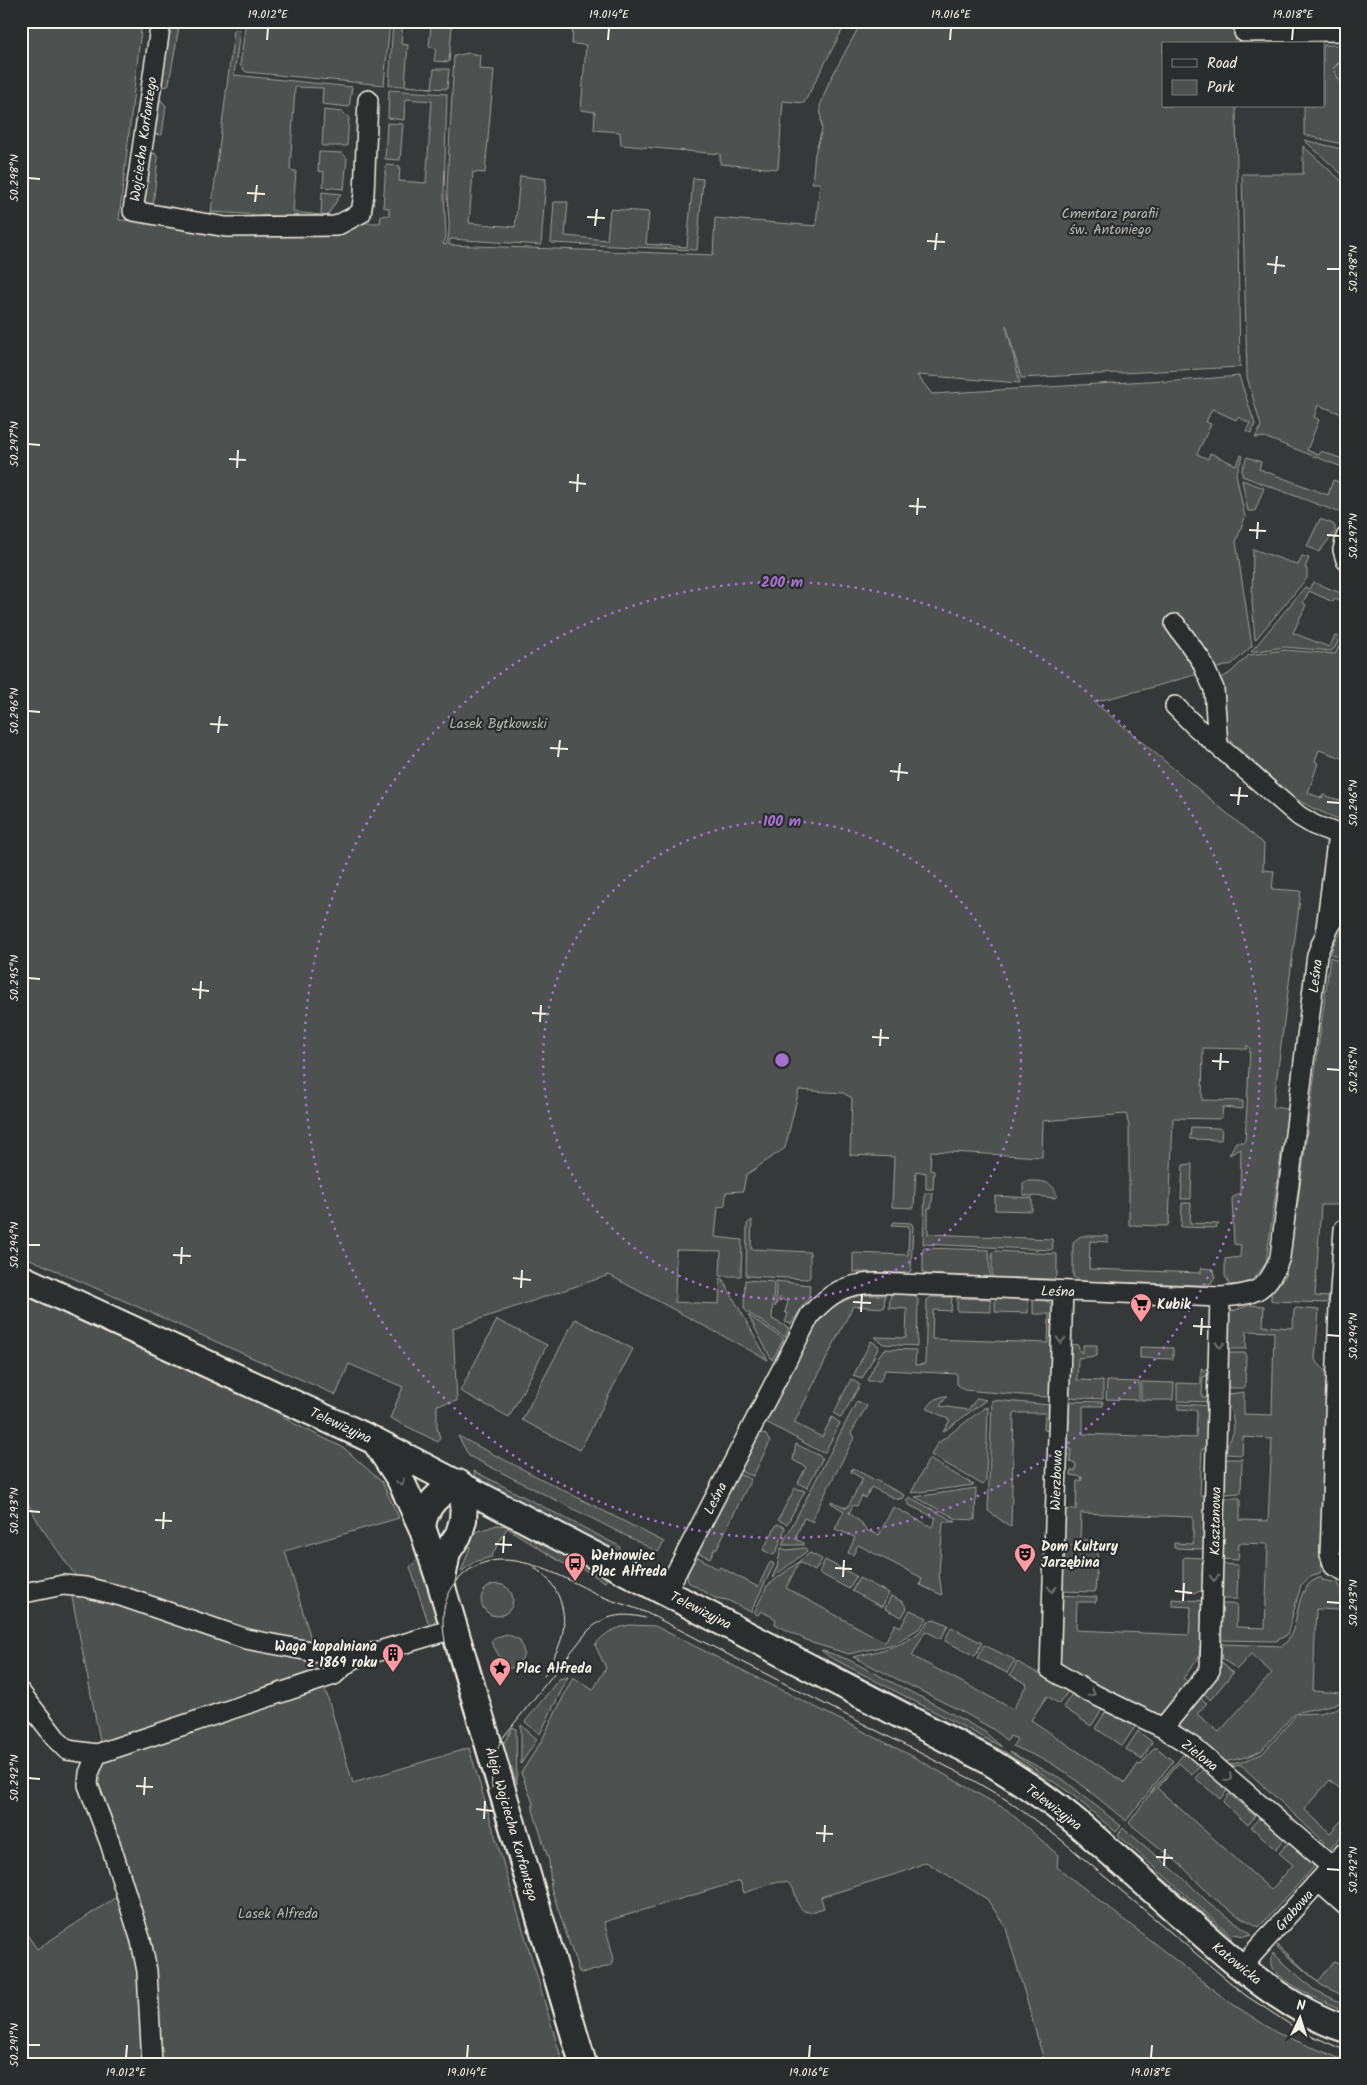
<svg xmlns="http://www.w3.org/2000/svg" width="1367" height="2085" viewBox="0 0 1367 2085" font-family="Kalam,sans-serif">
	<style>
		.green { fill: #4e514f; stroke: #a1a19c }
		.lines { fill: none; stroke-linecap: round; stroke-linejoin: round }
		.street-casing { stroke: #f4f1e8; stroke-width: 22 }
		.secondary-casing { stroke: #f4f1e8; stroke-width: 30 }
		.street { stroke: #2a2d2e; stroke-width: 19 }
		.secondary { stroke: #2a2d2e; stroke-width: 26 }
		.tram { stroke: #f4f1e8; stroke-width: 1 }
		.oneway { stroke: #71726f }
		.ticks { fill: none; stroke: #f4f1e8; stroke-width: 2 }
		.ring { fill: none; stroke: #a571cd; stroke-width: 2.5; stroke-dasharray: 2.5 5 }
		.labels { text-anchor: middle; stroke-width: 4.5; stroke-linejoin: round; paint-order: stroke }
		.street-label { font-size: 14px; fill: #f4f1e8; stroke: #2a2d2e }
		.park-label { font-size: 14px; fill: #bab9b2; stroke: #2a2d2e }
		.poi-label { font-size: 14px; font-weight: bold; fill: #f4f1e8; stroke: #2a2d2e; text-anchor: start }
		.centre { fill: #a571cd; stroke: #2a2d2e; stroke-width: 2.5 }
		.ring-label { font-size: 15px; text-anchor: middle; font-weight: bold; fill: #a571cd; stroke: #2a2d2e; stroke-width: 4.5; stroke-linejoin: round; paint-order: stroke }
		.neatline { fill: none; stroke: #f4f1e8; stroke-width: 2 }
		.ticks-label { font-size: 12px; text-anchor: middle; fill: #f4f1e8 }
	</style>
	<rect width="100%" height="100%" fill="#363939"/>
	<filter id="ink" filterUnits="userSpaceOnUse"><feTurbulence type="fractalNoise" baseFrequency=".02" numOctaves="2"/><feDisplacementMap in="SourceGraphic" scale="10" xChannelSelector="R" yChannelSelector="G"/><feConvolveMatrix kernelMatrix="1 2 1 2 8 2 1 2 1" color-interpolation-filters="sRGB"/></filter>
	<g filter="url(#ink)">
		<path class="green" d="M21 21H142L119 220 158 222 380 223 381 216 389 215V208L383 207 386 165 400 166 399 181 426 183 432 101 405 99 404 120 388 118 389 90 447 94 444 193 446 237 443 244 446 245C453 228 446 205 447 187 449 144 452 100 454 56L469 53 480 55 479 69 494 70 485 173 473 172 469 223 515 227 520 176 546 179 541 245 450 239 449 245 713 255 715 218 816 226 820 183H812L815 153 822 130 820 106 829 82 862 21H1230L1235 27 1236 44H1163V106H1236L1240 367 1021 378 1006 325 1020 383 917 375 932 394 1163 380 1164 382 1239 376 1255 424 1251 433 1246 431 1250 423 1238 417 1236 420 1212 409 1206 422 1211 424 1197 454 1208 459 1210 453 1236 465 1241 455 1243 456 1236 474 1245 517 1236 542 1252 646 1232 664 1150 688 1094 702 1264 844 1263 870 1274 871 1272 889 1301 891 1273 1107 1288 1109 1290 1105 1286 1147H1282L1266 1263 1253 1280 1242 1284 1229 1285 1225 1276V1259L1240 1257 1241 1245 1234 1244 1232 1198 1240 1193 1241 1149 1229 1155 1236 1142H1245L1250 1048 1247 1045V1049L1203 1048 1202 1100 1243 1101V1109L1223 1107 1222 1116 1219 1119 1173 1118 1169 1223 1167 1226 1129 1225V1126L1126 1114 1043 1121 1042 1157 931 1151 930 1170 934 1171 933 1189H926V1173L916 1171 914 1208 892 1207 894 1157 850 1155 852 1098 843 1093 799 1090 785 1148 746 1175 743 1191 726 1192 725 1206 718 1207 715 1237 742 1240 741 1276H720L721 1251 676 1250 675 1302 719 1304 720 1278H722L768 1360 609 1275 453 1328 457 1401 437 1405V1427L440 1438 438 1442 390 1418 403 1387 349 1364 336 1395 21 1255Z
			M246 21H390L384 85 246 72 240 65Z
			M393 21H403L401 44 408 45 405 86 432 88 434 69H449L447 89 389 85Z
			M573 21H847L804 103 783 101 778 169 720 164V154L621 145 620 132 594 130 595 112 581 110 586 45 572 44Z
			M431 25 452 27 449 62 434 61 436 48 429 47Z
			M172 27H179L169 83 168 86 165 87 160 84 169 29Z
			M234 30H240L234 75 352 87 349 107 322 104 323 88 295 87 290 170 296 171 293 212 321 215 322 192 341 194 325 219 211 212Z
			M1323 45H1346V63H1338L1333 69 1338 64H1346V92L1334 71 1346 94V145L1304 135V106H1323Z
			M161 100 166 106 162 135 153 134 157 101Z
			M324 110 343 112 349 118 347 146H322Z
			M387 123 403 124 400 160 385 159Z
			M1304 140 1346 150V178Z
			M1303 146 1346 185V412H1343L1342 414 1318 405 1314 417 1319 420 1307 450 1319 455 1321 451 1345 460 1342 467 1264 437 1255 438 1261 426 1247 377 1242 174H1303Z
			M319 152 342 153 347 158 344 189 323 187 324 172 318 171Z
			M155 153 158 158 153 206 145 202 144 199 151 154Z
			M693 178 703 179 697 250 551 243 554 202H568L565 236 607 240 610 209 649 212 646 244 687 247Z
			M1247 457 1261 462 1259 469 1328 495 1333 480 1346 484V511L1338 512 1242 476V469Z
			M1242 480 1264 488 1255 511H1248Z
			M1320 519 1333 524 1335 527V532L1319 552 1307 546Z
			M1253 549 1298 565 1302 556 1309 558 1305 568 1307 569V578L1255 640 1252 601Z
			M1313 582 1346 595V604L1335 599 1333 602 1309 591 1303 603 1306 605 1293 633 1329 647 1335 636H1338L1339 638 1335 648 1331 651 1285 647 1251 652 1305 587 1309 589Z
			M1346 640V755L1344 754 1342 758 1319 750 1315 761 1318 763 1308 793 1322 798 1323 795 1346 802V815L1343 821 1314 809 1291 796 1222 733 1218 680 1230 673 1249 655 1285 650 1335 654 1342 641Z
			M1346 924V960L1331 954 1333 945Z
			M1330 957 1346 964V1213L1344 1205H1321L1315 1296 1329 1297 1327 1303 1274 1301 1271 1300V1293L1285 1277 1298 1202Z
			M1191 1127 1219 1128 1222 1130 1221 1140 1190 1139Z
			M1192 1164 1191 1199H1181L1183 1165Z
			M1027 1181C1040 1181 1054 1180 1057 1196L1055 1198 1023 1195V1183Z
			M925 1193H933L931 1208H928V1234L1052 1239 1053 1250 923 1244Z
			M995 1196 1032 1198V1211L995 1210Z
			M1182 1203H1191L1190 1223 1219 1224 1215 1228 1181 1227Z
			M752 1220 751 1249 810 1252V1277L808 1279 746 1276 747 1224Z
			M894 1222 911 1223 913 1226 911 1271 907 1273 853 1272V1253L908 1255 909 1226 892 1225Z
			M1081 1236H1108V1242L1090 1241 1089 1269 1201 1273V1268L1214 1269 1215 1277 1210 1284 1204 1285 1081 1281 1073 1277V1242Z
			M923 1248 989 1250 990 1277 923 1274Z
			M995 1251 1057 1254V1276L1054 1279 992 1277V1252Z
			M745 1280 774 1282 772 1319 789 1328 785 1337 747 1312 744 1308Z
			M776 1281 810 1285 809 1297 791 1324 785 1322 788 1314 785 1312 788 1302 779 1298 775 1307Z
			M21 1294 273 1410 293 1423 344 1448 382 1482 399 1518 285 1551 313 1646 200 1616 75 1575 41 1527 21 1491Z
			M891 1294 915 1295 918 1300 917 1346 883 1344 875 1337 906 1338 907 1309 889 1308Z
			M857 1295H885L884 1308 853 1306 794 1423 822 1437 832 1417 840 1423 825 1452H821L766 1422 817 1324C828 1309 839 1302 857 1295Z
			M931 1297H952L951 1311 933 1310 932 1339 1048 1343 1049 1314H1033V1299L1044 1300 1054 1305 1051 1396 1045 1397 964 1390 957 1384V1374L885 1370 880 1381H867L880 1354 885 1349 916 1350 915 1365 925 1364 927 1300Z
			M957 1298 989 1299 991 1301V1312L957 1311Z
			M997 1298 1028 1300V1313L995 1312V1301Z
			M1250 1305 1264 1306 1263 1326 1293 1328 1294 1310 1296 1308 1319 1310 1315 1360 1332 1378 1321 1572 1309 1578 1301 1585 1287 1635 1276 1641 1220 1640 1222 1604H1237L1236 1627 1265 1628 1268 1544 1239 1543 1238 1560 1222 1559 1223 1498H1240V1520L1268 1521 1272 1439 1243 1437 1242 1455 1226 1454C1226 1441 1229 1445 1232 1436 1237 1425 1231 1410 1226 1401L1228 1394 1244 1392V1414L1272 1415 1274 1332 1247 1331 1246 1349H1228V1317L1230 1312Z
			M748 1315 784 1339 772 1360Z
			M575 1319 633 1349 580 1450 522 1420Z
			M497 1320 547 1345 509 1417 460 1391Z
			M871 1341 879 1346 878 1349 862 1379 853 1376Z
			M1067 1344 1078 1345 1080 1352H1083V1345H1097V1356L1078 1358 1077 1380 1103 1381V1399L1065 1397Z
			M1140 1347 1173 1348V1359L1140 1358Z
			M1229 1353H1246L1245 1388H1230L1227 1386V1354Z
			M1201 1368 1211 1374 1203 1377 1202 1397 1215 1398V1402L1177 1401V1383L1201 1384Z
			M851 1379 860 1385 841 1418 834 1413Z
			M1107 1381 1139 1382V1400L1106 1399Z
			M1141 1382 1174 1383 1173 1400H1141Z
			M944 1396H947L940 1406 968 1410 977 1398 986 1400 943 1432 950 1420 927 1408 935 1399Z
			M992 1400 1051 1405 1053 1431 1044 1430 1045 1413H1014L1011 1527 988 1511Z
			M857 1401 867 1406 851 1433 854 1438 813 1517 814 1522 804 1518 795 1539 804 1543V1545H782Z
			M1065 1401 1103 1402V1406H1083V1434L1196 1438 1197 1410 1178 1409V1404L1214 1406 1207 1449H1202L1200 1495H1212L1205 1547 1201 1549 1174 1548V1543L1193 1544V1517L1081 1513 1080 1540H1098V1546H1060L1061 1509 1076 1510 1077 1481H1081L1082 1477 1071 1475V1470L1075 1471 1076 1464 1070 1462 1071 1449 1068 1448 1069 1419 1064 1417V1414L1069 1413V1403Z
			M988 1407 986 1482 983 1485 931 1455 937 1444 984 1408Z
			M760 1432 766 1435 770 1442 753 1476 742 1472 741 1468Z
			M458 1436 664 1542 658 1552 469 1456Z
			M796 1444 820 1456 822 1459 807 1488 798 1483 806 1467 793 1460Z
			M929 1459 974 1485 911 1493Z
			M1224 1459H1242L1241 1493 1224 1494Z
			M852 1468 904 1495 902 1499 899 1498 898 1500 871 1487 866 1498 862 1496 857 1506 853 1505 849 1513 863 1524 862 1526 867 1529 866 1530 879 1535 893 1507 932 1527 936 1518 909 1505V1503L906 1501 909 1497 956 1522H943L939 1573 942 1595 920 1585 922 1578 858 1545 853 1555 848 1553 855 1537 835 1529 844 1511 831 1503V1501L847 1508 863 1479 851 1472Z
			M474 1471 619 1546 623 1556 482 1483 475 1476Z
			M738 1475H741L751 1479 717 1548H715L710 1558 698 1553Z
			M795 1488 805 1491 787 1524 778 1520Z
			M976 1488 975 1520 957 1519 915 1497Z
			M1338 1493H1346V1562C1328 1553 1337 1510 1338 1493Z
			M777 1524 785 1527V1529L776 1553 773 1555 763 1550Z
			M497 1525 520 1527 609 1575 605 1582 568 1560 564 1564 507 1528 491 1557 474 1562 461 1572 470 1547 466 1541 476 1532Z
			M781 1548 787 1550 805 1548 807 1551 772 1578 777 1567Z
			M1061 1549 1098 1550 1095 1592 1059 1591Z
			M810 1553 822 1559 815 1571 799 1562 786 1588 885 1642 895 1624 901 1627 910 1610 927 1618 920 1628 894 1644 849 1654 812 1643 775 1624 776 1619 761 1611 758 1615 754 1613 767 1586Z
			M698 1557 718 1569 720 1567 758 1587 769 1564 771 1562 774 1564 751 1612 727 1600 715 1598 688 1582C685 1574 692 1563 698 1557Z
			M1185 1557 1203 1558 1202 1577H1211L1206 1589C1198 1593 1189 1595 1183 1587V1559Z
			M422 1559 440 1614 430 1628 410 1567 417 1560Z
			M825 1560 856 1576 849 1589 819 1573Z
			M1223 1564 1238 1565 1237 1599H1222L1220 1597 1221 1567Z
			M1322 1577V1580L1338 1583 1341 1588 1340 1610 1316 1609 1313 1691 1341 1693 1340 1703 1295 1713 1261 1751 1246 1757 1220 1763 1182 1730 1179 1722 1198 1696 1207 1703 1197 1714 1219 1732 1272 1673 1251 1654 1237 1669 1221 1658 1220 1649 1222 1644 1282 1646C1304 1630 1290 1584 1322 1577Z
			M859 1578 889 1593 882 1607 852 1591Z
			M481 1600a16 16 0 1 1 32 0a16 16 0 1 1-32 0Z
			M71 1592 340 1662 327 1672 101 1746Z
			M1058 1595 1097 1597 1096 1602H1077L1076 1630 1189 1635 1191 1607 1172 1606V1599L1204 1601 1208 1643 1200 1646 1199 1658 1183 1678 1192 1686 1158 1721 1059 1665Z
			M891 1596 903 1602 907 1608 902 1617 885 1609Z
			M937 1620 948 1625 941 1639 925 1631 912 1656 1013 1709 1027 1684 1010 1675 1017 1662 1069 1690 1059 1704 1047 1696 1031 1720 1125 1783 1138 1764 1141 1765 1154 1748H1157L1173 1761 1126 1821 1072 1777 1049 1762 1013 1746 1017 1739 1010 1736 1007 1741 993 1729 957 1709 853 1657C878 1651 915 1645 928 1621Z
			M629 1625 655 1626 912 1756 1007 1810 1058 1855 1057 1867 1225 1999 1277 2033 1346 2061V2064H1045L1006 1928 987 1899 926 1862 906 1871 821 1897 824 1908C820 1909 813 1912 809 1912 792 1911 800 1887 786 1882 778 1880 754 1890 744 1893L740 1881 604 1922 614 1959 612 1965 585 1973 579 1972 551 1888 549 1861 533 1810V1803L521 1773 542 1740 573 1677 593 1690 606 1668 595 1645C605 1632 614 1629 629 1625Z
			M951 1627 982 1643 975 1656 945 1641Z
			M507 1634 520 1640 524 1653C521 1664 516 1668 505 1669V1666L491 1642 494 1638Z
			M984 1645 1015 1660 1007 1673 977 1658Z
			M821 1650 847 1659 934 1704 985 1732 1002 1747 828 1656Z
			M816 1654 1005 1752 1040 1775 1081 1807 1231 1937V1941L1226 1939 1144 1869 827 1665Z
			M1220 1661 1233 1673 1210 1700 1203 1692 1217 1671Z
			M568 1677 540 1734 525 1722 559 1679Z
			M324 1685 353 1783 469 1748 563 2064H21V1926L37 1949 130 1888 93 1791 99 1761Z
			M1073 1692 1104 1707 1091 1726 1063 1707Z
			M1342 1707 1346 1708V1794L1330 1780 1304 1809 1330 1833 1341 1821 1346 1825V1831L1324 1856 1317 1850 1324 1842 1241 1765 1225 1768 1223 1766 1241 1762 1262 1754 1297 1714 1320 1713Z
			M1107 1710 1129 1722 1135 1727 1122 1746 1095 1728Z
			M521 1725 537 1739 521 1764Z
			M513 1727 516 1729 517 1784 511 1766 501 1759 499 1751Z
			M1138 1731 1152 1742 1142 1760 1126 1749Z
			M1010 1752 1064 1780 1121 1826 1116 1832 1070 1793Z
			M1183 1755H1194L1203 1763 1192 1775 1179 1763 1157 1788 1271 1890 1293 1865 1279 1853 1291 1840 1313 1863 1314 1867 1259 1927 1237 1915 1211 1896 1182 1866 1129 1823 1155 1787Z
			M1206 1766 1228 1786 1227 1791 1220 1799 1195 1778Z
			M1229 1794 1255 1816 1248 1825 1223 1802Z
			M1261 1816 1286 1838 1276 1849 1251 1827Z
			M1123 1828 1182 1877 1209 1903 1252 1934 1244 1936 1229 1933 1118 1835Z
			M1278 1945 1318 1982 1334 1961 1346 1967V1997L1321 1985 1277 1947Z
			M1273 1953 1313 1989 1346 2005V2011C1328 2004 1288 1986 1276 1972 1271 1967 1271 1960 1273 1953Z"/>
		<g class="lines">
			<g class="street-casing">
				<path id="street" d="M161 21 133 211 226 227 336 226 361 213 364 194 368 100
					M1244 32 1346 31
					M1346 537 1343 550 1346 560
					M1175 624 1201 660 1214 689 1218 746
					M1175 706 1195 726 1299 816 1314 825 1338 834 1326 928
					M1344 1229 1339 1307 1330 1554 1334 1566 1346 1572
					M1063 1291 1050 1669 1087 1691 1163 1728 1193 1747 1332 1867
					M666 1592 810 1315C831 1292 845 1284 876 1283L1220 1297C1255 1295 1268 1291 1280 1257L1317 955C1324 935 1332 919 1346 903
					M21 1595 24 1593 63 1585 85 1587 121 1596 246 1639 352 1659 453 1629
					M21 1693 58 1741 67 1750 97 1754 334 1675 352 1659
					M1163 1728 1210 1670 1220 1297
					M97 1754 89 1773 88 1785 110 1843 141 1941 147 1971 152 2064
					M1330 1869 1346 1882
					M1319 1882 1346 1906
					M1241 1967 1346 1851"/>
			</g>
			<g class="secondary-casing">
				<path id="secondary" d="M21 1278 375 1441 989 1761C1019 1780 1049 1799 1076 1822 1113 1854 1150 1888 1187 1920 1234 1962 1284 2009 1346 2029
					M375 1441 400 1479 422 1527 441 1584 583 2064
					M422 1527C425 1504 439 1493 458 1483
					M441 1584 447 1552 459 1534 463 1520 464 1503 461 1485"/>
			</g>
			<use href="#street" class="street"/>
			<use href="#secondary" class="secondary"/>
			<path class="tram" d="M534 1568C559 1582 569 1614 561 1640 557 1653 550 1664 544 1676
				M492 1788 491 1767 501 1740 587 1632C603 1615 623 1612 645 1618
				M569 2064 450 1661C442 1634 437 1605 457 1581 497 1535 559 1576 601 1596 616 1603 632 1606 647 1613L971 1779 1010 1802 1059 1838 1245 1995 1297 2029 1346 2051"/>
		</g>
		<defs><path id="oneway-chevron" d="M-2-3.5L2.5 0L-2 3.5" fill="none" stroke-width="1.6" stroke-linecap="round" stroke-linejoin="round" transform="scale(1.25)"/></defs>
		<g class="oneway">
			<use href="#oneway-chevron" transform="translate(1061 1340) rotate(92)"/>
			<use href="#oneway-chevron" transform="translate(1220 1345) rotate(91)"/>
			<use href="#oneway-chevron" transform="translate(401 1482) rotate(63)"/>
			<use href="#oneway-chevron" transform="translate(1214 1578) rotate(92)"/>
			<use href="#oneway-chevron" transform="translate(1052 1589) rotate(92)"/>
			<use href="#oneway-chevron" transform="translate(1092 1693) rotate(27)"/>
			<use href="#oneway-chevron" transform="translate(1229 1778) rotate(41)"/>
		</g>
	</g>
	<path class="ticks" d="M267 40 268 28M608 40 609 28M950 40 951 28M1292 40 1293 28M28 178 40 179M247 193 265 194M255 202 257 185M587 217 605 218M595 226 597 209M927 241 945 242M935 250 937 233M1267 264 1285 266M1327 269H1340M1275 274 1277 256M28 444 40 445M229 459 246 460M237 468 238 450M569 482 586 484M577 492 578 474M909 506 926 507M917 515 918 498M1249 530 1266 531M1327 535 1340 536M1257 539 1258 522M28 711 40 712M210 724 228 725M218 733 220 716M550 748 568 749M558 757 560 740M890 771 908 773M898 781 900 763M1230 795 1248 796M1327 802 1340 803M1238 805 1240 787M28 978 40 979M192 989 209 991M200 999 201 981M532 1013 549 1014M540 1022 541 1005M872 1037 889 1038M880 1046 881 1029M1212 1061 1229 1062M1327 1069 1340 1070M1220 1070 1221 1053M28 1245H40M173 1255 191 1256M181 1264 182 1247M513 1278 531 1280M521 1288 522 1270M853 1302 871 1303M861 1312 862 1294M1193 1326 1211 1327M1201 1335 1202 1318M1327 1335 1340 1336M28 1511 40 1512M155 1520 172 1521M163 1529 164 1512M495 1544 512 1545M503 1553 504 1536M835 1568 852 1569M843 1577 844 1560M1175 1591 1192 1593M1183 1601 1184 1583M1327 1602 1340 1603M28 1778 40 1779M136 1786 153 1787M144 1795 145 1777M476 1809 493 1811M484 1819 485 1801M816 1833 833 1834M824 1842 825 1825M1156 1857 1173 1858M1164 1866 1165 1849M1327 1869 1340 1870M28 2045H40M126 2058 127 2045M467 2058 468 2045M809 2058 810 2045M1151 2058 1152 2045"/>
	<g class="ring">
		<circle cx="782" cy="1060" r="239"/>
		<circle cx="782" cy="1060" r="478"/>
	</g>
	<defs>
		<g id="supermarket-pin" transform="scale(1.125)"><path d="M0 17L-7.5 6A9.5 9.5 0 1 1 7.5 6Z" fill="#ff9aa2" stroke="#2a2d2e"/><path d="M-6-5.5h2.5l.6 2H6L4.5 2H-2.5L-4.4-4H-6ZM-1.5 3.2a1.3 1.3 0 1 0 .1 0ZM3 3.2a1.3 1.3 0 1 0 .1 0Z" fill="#111"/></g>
		<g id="theatre-pin" transform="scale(1.125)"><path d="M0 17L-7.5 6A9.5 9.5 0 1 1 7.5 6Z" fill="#ff9aa2" stroke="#2a2d2e"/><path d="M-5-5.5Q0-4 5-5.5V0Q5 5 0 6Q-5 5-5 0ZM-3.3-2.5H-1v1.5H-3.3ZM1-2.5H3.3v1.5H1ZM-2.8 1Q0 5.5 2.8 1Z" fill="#111"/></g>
		<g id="bus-pin" transform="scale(1.125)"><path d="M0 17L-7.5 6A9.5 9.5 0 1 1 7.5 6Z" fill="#ff9aa2" stroke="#2a2d2e"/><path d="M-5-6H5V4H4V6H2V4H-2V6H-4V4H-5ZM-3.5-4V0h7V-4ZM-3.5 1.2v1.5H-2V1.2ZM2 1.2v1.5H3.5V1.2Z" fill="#111"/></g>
		<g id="building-pin" transform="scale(1.125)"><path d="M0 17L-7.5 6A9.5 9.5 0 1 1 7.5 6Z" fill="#ff9aa2" stroke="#2a2d2e"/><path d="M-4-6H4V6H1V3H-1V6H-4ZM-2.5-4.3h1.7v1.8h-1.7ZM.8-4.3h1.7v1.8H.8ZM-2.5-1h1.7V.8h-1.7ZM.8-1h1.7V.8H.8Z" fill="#111"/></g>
		<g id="sight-pin" transform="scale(1.125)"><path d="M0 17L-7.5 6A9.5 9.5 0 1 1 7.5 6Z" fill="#ff9aa2" stroke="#2a2d2e"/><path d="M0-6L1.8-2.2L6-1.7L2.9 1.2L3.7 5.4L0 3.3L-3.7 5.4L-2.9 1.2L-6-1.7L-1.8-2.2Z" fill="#111"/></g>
	</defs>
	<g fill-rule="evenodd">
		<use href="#supermarket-pin" x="1141" y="1304"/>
		<use href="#theatre-pin" x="1025" y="1554"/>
		<use href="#bus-pin" x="575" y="1563"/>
		<use href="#building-pin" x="393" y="1654"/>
		<use href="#sight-pin" x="500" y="1668"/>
	</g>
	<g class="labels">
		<g class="street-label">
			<text transform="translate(143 139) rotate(-82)" y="5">Wojciecha Korfantego</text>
			<text transform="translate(1315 976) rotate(-83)" y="5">Leśna</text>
			<text transform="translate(1058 1291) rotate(2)" y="5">Leśna</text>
			<text transform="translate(341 1425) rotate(25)" y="5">Telewizyjna</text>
			<text transform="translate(1056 1480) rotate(-88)" y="5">Wierzbowa</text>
			<text transform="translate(715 1498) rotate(-63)" y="5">Leśna</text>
			<text transform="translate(1215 1521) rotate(-89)" y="5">Kasztanowa</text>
			<text transform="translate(701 1610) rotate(27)" y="5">Telewizyjna</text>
			<text transform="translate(1200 1755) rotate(38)" y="5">Zielona</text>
			<text transform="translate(1054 1807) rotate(37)" y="5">Telewizyjna</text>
			<text transform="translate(512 1824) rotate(74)" y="5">Aleja Wojciecha Korfantego</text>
			<text transform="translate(1294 1910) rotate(-48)" y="5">Grabowa</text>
			<text transform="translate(1237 1963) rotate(39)" y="5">Katowicka</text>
		</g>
		<g class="park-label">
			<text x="1110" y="218">Cmentarz parafii<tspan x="1110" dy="16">św. Antoniego</tspan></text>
			<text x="498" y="728">Lasek Bytkowski</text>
			<text x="278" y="1918">Lasek Alfreda</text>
		</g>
		<g class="poi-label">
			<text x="1157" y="1309">Kubik</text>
			<text x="1041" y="1551">Dom Kultury<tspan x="1041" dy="16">Jarzębina</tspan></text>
			<text x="591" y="1560">Wełnowiec<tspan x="591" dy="16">Plac Alfreda</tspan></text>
			<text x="377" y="1651" text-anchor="end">Waga kopalniana<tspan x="377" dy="16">z 1869 roku</tspan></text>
			<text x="516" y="1673">Plac Alfreda</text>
		</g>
	</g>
	<circle cx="782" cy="1060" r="8" class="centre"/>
	<g class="ring-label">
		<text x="782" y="587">200 m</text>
		<text x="782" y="826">100 m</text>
	</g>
	<rect width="1367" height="2085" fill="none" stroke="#2a2d2e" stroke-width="55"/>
	<rect x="1162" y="42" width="162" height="65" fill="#2a2d2e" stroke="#7b7b78"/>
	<rect x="1172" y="59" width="25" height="8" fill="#2a2d2e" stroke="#7b7b78"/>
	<text x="1207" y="68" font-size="15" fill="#f4f1e8">Road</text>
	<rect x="1172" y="80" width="25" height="15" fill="#4e514f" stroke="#7b7b78"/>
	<text x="1207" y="92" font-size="15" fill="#f4f1e8">Park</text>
	<g transform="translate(1300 2018) rotate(4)" stroke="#2a2d2e" stroke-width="4" paint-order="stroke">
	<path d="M0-4L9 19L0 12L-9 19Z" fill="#f4f1e8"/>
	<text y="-8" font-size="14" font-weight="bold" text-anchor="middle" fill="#f4f1e8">N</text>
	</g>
	<rect x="28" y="28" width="1312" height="2030" class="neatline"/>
	<g class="ticks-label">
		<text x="268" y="18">19.012°E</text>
		<text x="609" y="18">19.014°E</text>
		<text x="951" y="18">19.016°E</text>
		<text x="1293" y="18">19.018°E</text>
		<text transform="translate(14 178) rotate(-90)" y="4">50.298°N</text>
		<text transform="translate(1353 269) rotate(-90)" y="4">50.298°N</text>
		<text transform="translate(14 444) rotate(-90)" y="4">50.297°N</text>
		<text transform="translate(1353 536) rotate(-90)" y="4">50.297°N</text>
		<text transform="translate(14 711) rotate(-90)" y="4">50.296°N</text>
		<text transform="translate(1353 803) rotate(-90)" y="4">50.296°N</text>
		<text transform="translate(14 978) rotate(-90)" y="4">50.295°N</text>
		<text transform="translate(1353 1070) rotate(-90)" y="4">50.295°N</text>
		<text transform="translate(14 1245) rotate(-90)" y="4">50.294°N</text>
		<text transform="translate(1353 1336) rotate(-90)" y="4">50.294°N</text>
		<text transform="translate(14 1511) rotate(-90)" y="4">50.293°N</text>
		<text transform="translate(1353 1603) rotate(-90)" y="4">50.293°N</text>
		<text transform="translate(14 1778) rotate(-90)" y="4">50.292°N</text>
		<text transform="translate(1353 1870) rotate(-90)" y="4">50.292°N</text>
		<text transform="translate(14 2045) rotate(-90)" y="4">50.291°N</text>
		<text x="126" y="2076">19.012°E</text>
		<text x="467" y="2076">19.014°E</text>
		<text x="809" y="2076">19.016°E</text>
		<text x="1151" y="2076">19.018°E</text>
	</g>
</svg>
